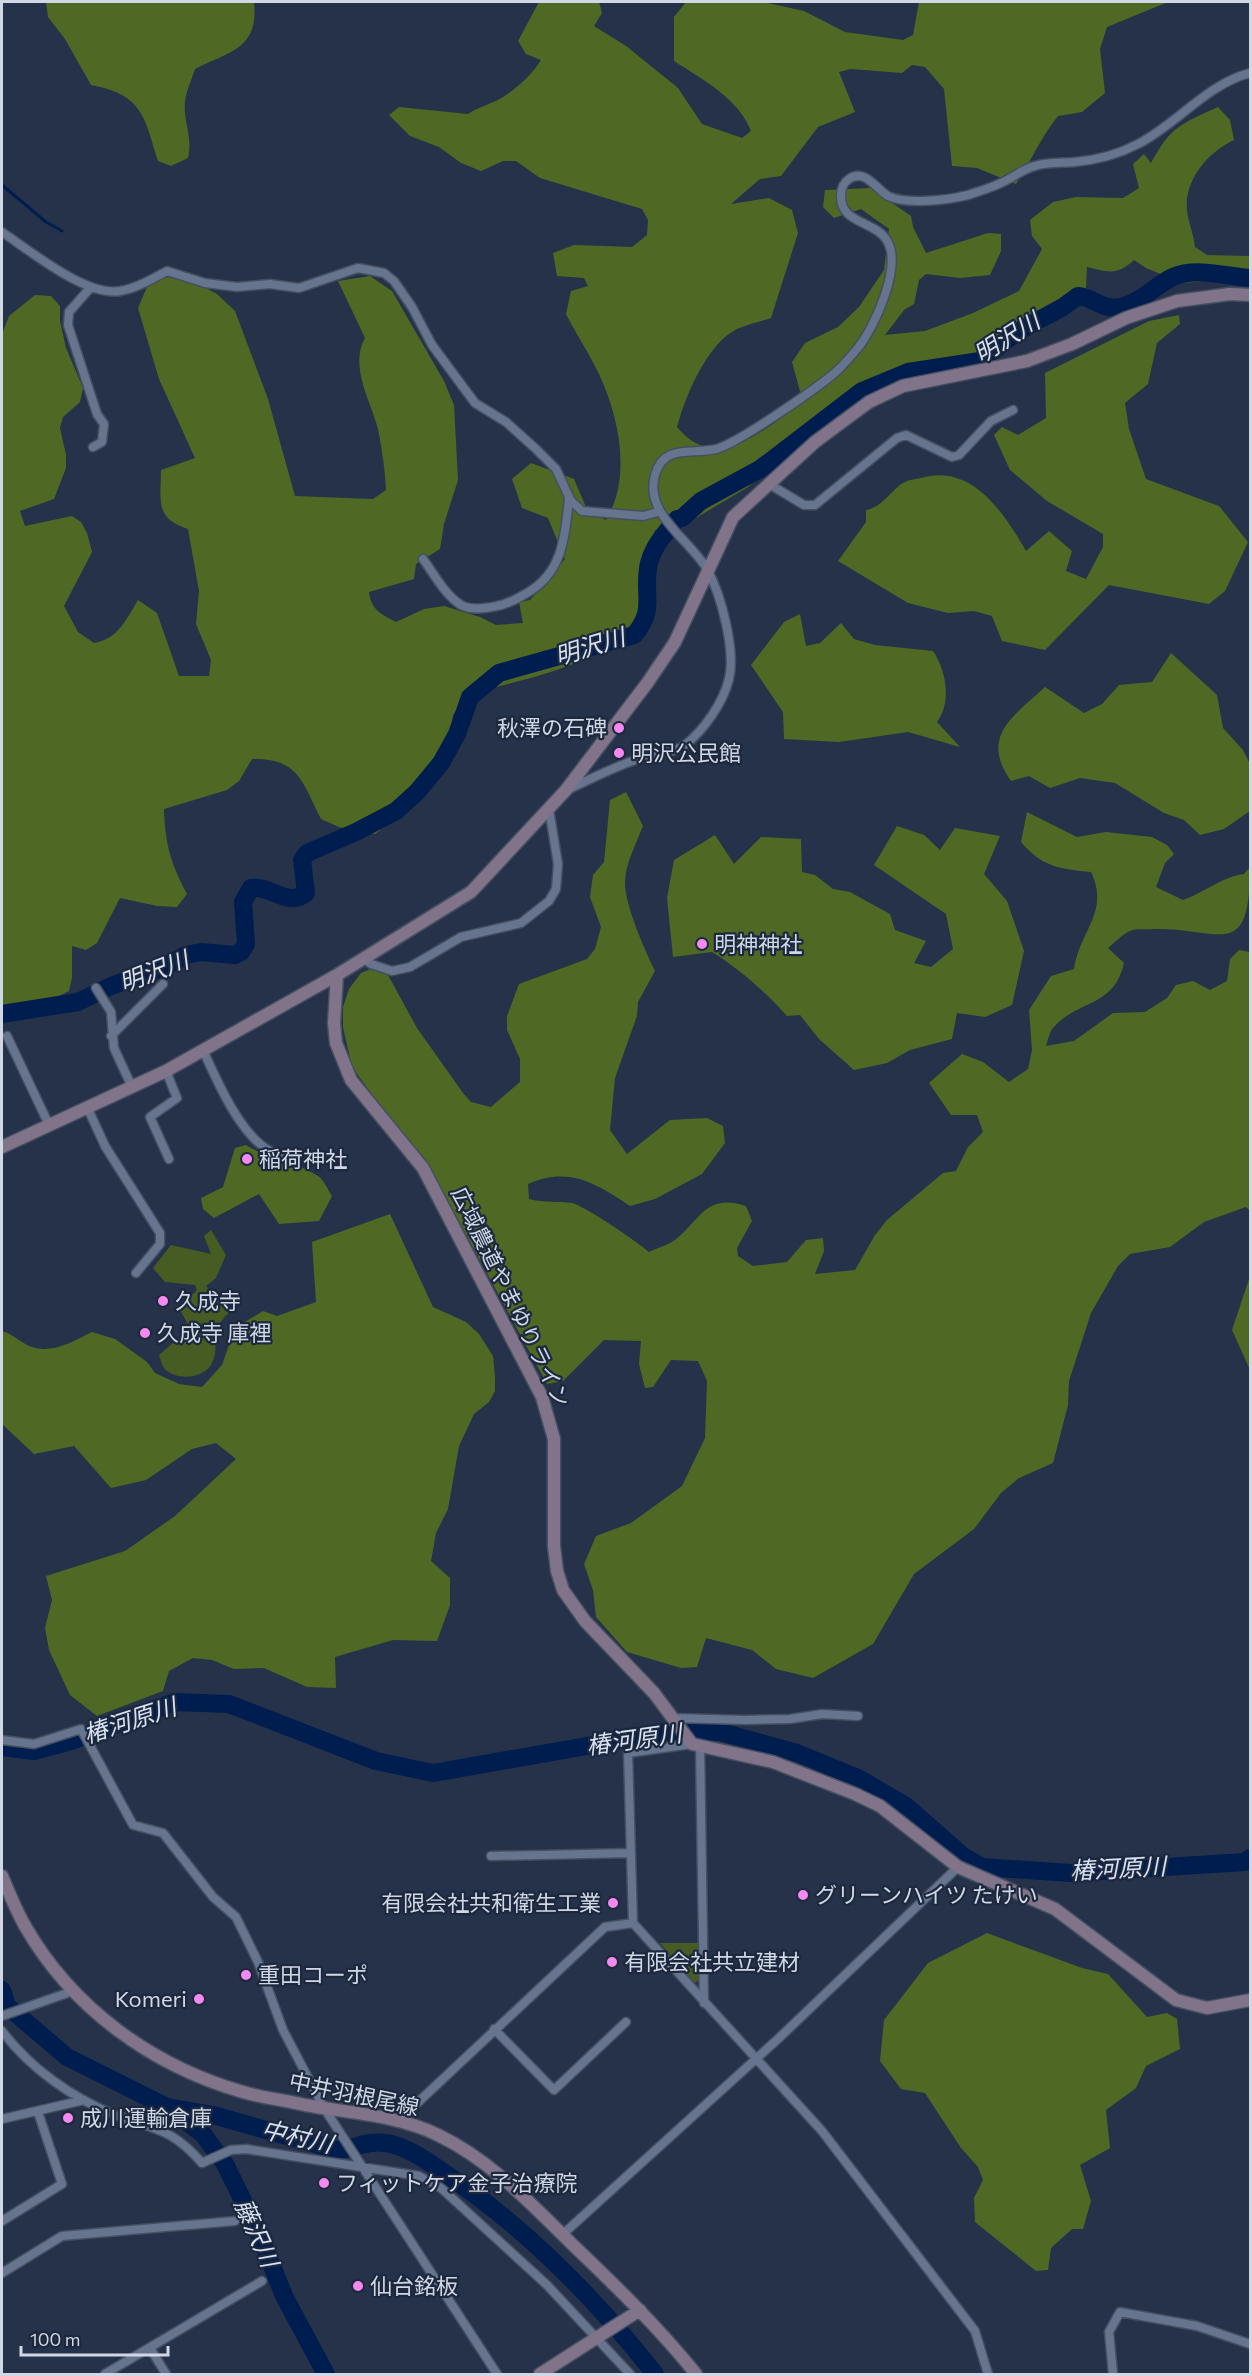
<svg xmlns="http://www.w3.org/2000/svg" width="1252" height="2376" viewBox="0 0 1252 2376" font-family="Commissioner,'Noto Sans JP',sans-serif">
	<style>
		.green { fill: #465c22 }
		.forest { fill: #4f6924 }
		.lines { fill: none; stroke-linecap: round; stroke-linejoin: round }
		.stream { stroke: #001d4f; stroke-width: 3 }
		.river { stroke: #001d4f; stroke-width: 18 }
		.street-casing { stroke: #454f62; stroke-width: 11 }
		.secondary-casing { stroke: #454f62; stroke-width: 15 }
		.street { stroke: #66748e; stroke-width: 8 }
		.secondary { stroke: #81748a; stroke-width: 12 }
		.poi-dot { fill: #f489ef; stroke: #1d283e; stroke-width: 2 }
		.labels { text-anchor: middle; stroke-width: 4.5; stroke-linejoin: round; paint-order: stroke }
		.poi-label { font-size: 22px; fill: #d0d8e6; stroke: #1d283e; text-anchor: start }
		.street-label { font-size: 22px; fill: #d0d8e6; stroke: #1d283e }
		.water-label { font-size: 24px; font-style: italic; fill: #d6e1f2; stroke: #1d283e }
	</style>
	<rect width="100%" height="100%" fill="#263249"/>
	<path class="green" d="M211 1230 226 1255 216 1278 206 1286 229 1313C206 1333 222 1345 211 1365 202 1379 175 1381 164 1368 162 1365 160 1358 159 1355L190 1328 179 1308 197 1290 195 1285 165 1282 153 1268 171 1245 211 1254 204 1236Z
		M660 1943H699L700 1980 694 1983Z"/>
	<path class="forest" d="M46 2H254C259 49 230 51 195 69 192 79 186 91 185 101 183 122 193 136 188 158L171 166 158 161C144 116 143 95 91 85L65 39 48 17Z
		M539 2H599L602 13 594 26 626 46 678 88 702 124 742 138 751 131C739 99 702 79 674 61V17L686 2H763L804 11 845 32 903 40 913 35 919 2H1168L1107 27 1100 49 1105 93 1082 112 1058 116C1041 137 1031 161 1016 184L977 168 952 166 944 89 925 67 912 65 902 73 851 69 839 72 855 112 818 127 781 176 760 179 731 204 769 198 792 210 798 233 771 318C759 322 745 325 735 330 706 346 685 397 677 427 717 476 765 428 803 402L792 362 805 343 838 327 859 307 884 270 889 229 861 209 834 218 823 207 825 190 871 188 911 216 913 227 926 253 988 233 1001 234V251L990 275 960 278 926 274 919 280 914 304 904 310 885 335 925 331 973 313 1019 291 1042 249 1032 236 1030 220 1053 202 1076 197 1123 198 1139 188 1133 164 1144 154 1151 163C1171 126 1181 124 1218 107L1230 120 1234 140C1208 152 1184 180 1187 210 1188 222 1194 235 1195 247L1207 255 1250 256V285L1216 280 1182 283 1146 268 1134 260C1116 276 1109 272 1087 267L1086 287 1078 307 1039 331 1014 340 980 366 907 379 869 396 794 449 748 487 684 525 655 530C651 550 645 604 637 620 617 661 510 684 468 693L453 715 447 763 419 800 375 834 339 827 321 819C302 782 299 758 252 759L239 781 227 790 164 809C165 844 171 864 187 894L177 907 157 906 120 898 97 943 86 950 72 946V978L69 991 57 997 2 1006V334L9 316 35 295 51 296 60 306V321L66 348 83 388 80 402 63 417 60 428 66 455V468L54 499 20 511 25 526 72 516 81 522 87 533 92 552 64 606 78 632 94 643C118 639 126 620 138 600L157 613 179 676H209L211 660 196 624 199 591 188 529C154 518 161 500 161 470L195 458 159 379 138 308 150 280 183 275 217 294 235 311 268 399 295 496 373 499 386 490C385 470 382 449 378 429 371 402 349 366 365 338L338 281 370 276 392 291 444 381 454 405 458 480 444 524 440 549 416 564 414 579 369 592C371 610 381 614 396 622L424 609 444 606 480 617 496 625 523 623 519 602 530 600 565 559 548 518 522 508 512 479 531 463 574 479 588 512 606 520C632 477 619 417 599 374 589 353 576 334 566 314L571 291 588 286 584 278 557 276 553 253 574 245 632 247 647 235 648 220 642 209 540 178 516 161H503L481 171 461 163 439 147 410 136 389 115 399 107 468 114C480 106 492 104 503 97 516 89 533 74 541 60L526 54 518 41Z
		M1179 315 1180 324 1157 343 1148 384 1125 403 1129 429 1146 479 1219 506 1248 542 1225 591 1209 604 1109 585 1045 650 1002 641 992 616 974 611 948 613 908 603 838 561 866 522V510C883 507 890 491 903 483 908 480 916 479 921 478 972 463 1004 513 1026 551L1049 531 1072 551 1066 571 1086 579 1103 547V534L1047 501 1010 470 994 435 1002 427 1018 435 1046 418 1045 373 1149 321Z
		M800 614 806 646 820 643 841 623 854 639 875 645 933 651C946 670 952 702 937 722L960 747 908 732 839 742 784 739 783 712 751 665 784 622Z
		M1171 653 1217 695 1223 728 1243 750 1250 764V811L1224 829 1200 835 1184 820 1164 813 1115 783 1080 778 1050 788 1029 776 1011 781C979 736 1014 716 1045 687L1084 713 1102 704 1119 685 1152 682Z
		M626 792 643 826C636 844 625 864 625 883 625 906 645 950 655 971L638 1002 637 1016 615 1078 610 1130 627 1154 670 1120 707 1118 723 1126 725 1143 702 1174 655 1199 630 1206C596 1183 568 1166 528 1184L529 1199C544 1203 557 1201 572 1203 583 1205 638 1242 649 1252 657 1248 668 1245 675 1240 701 1219 706 1193 746 1206L752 1221 737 1248 738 1256 753 1266 787 1262 806 1240 823 1238 824 1251 815 1274 855 1270 875 1235 887 1220 943 1173 956 1171 968 1147 983 1132 977 1115H951L929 1083 962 1054 983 1062 1009 1082 1028 1069 1032 1050 1029 1010 1051 976 1074 969C1080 930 1110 912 1091 872 1060 869 1042 867 1021 842L1027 812 1077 837 1106 832 1152 837 1167 845 1174 854 1165 863 1156 887 1183 900C1203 893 1224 876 1244 874L1250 867C1250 964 1220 927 1153 929 1147 930 1136 928 1130 931 1123 934 1115 942 1108 948L1124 963C1114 1008 1078 999 1053 1028 1049 1032 1048 1041 1046 1046L1074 1041 1113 1013 1145 1012 1167 998 1176 985 1193 981 1210 990 1227 981 1230 959 1239 950 1250 952V1211L1246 1207 1204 1222 1170 1247 1130 1254 1118 1266 1091 1313 1069 1381 1068 1405 1053 1463 1019 1478 1001 1493 974 1529 914 1574 873 1644 813 1678 776 1669 752 1650 706 1638 697 1667 681 1668 627 1652 596 1617 593 1590 584 1564 596 1536 631 1523 682 1486 705 1438 707 1381 698 1361 671 1360 653 1387 645 1388 639 1364 641 1341 604 1340 563 1381 547 1384 442 1190 352 1067 343 1027V1007L349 989 361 973 373 968 388 975 417 1028 463 1093 471 1102 491 1107 520 1082V1059L507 1030V1016L519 984 587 959 595 949 601 927 590 897 593 875 604 862 610 800Z
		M897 826 924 835 940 850 955 828 1000 836 984 874 1007 901 1024 951 1012 1005 985 1017 957 1013 952 1039 910 1050 887 1063 854 1070 819 1039 800 1015 787 1016C764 991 741 970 712 952L673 957 667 898 674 860 715 835 734 864 761 837 801 839 802 872 815 875 833 889 850 892 890 914 895 930 926 941 914 963 931 967 953 949 946 914 874 865Z
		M246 1145C268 1159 296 1162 318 1176 324 1180 328 1190 332 1196L319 1221 279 1224 259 1194 214 1218 203 1209 201 1198 223 1187 235 1148Z
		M390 1214 433 1307 466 1322 479 1334 493 1356 495 1376V1391L489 1402 474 1414 459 1446 448 1509 436 1533 431 1561 450 1578V1605L437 1641 393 1640 335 1657 336 1688 307 1687 264 1668 234 1669 212 1660 193 1658 169 1671 163 1691 97 1716 70 1695 49 1650 45 1628 52 1600 46 1576 125 1551 175 1516 236 1459 216 1443 192 1449 146 1480 111 1488 74 1446 34 1454 2 1424V1331C12 1334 18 1340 27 1345 49 1356 72 1342 92 1332L115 1339 147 1362 155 1373 179 1384 202 1387 222 1365 235 1328 263 1311 277 1316 316 1302 312 1242Z
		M1250 1276V1370L1232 1330Z
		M987 1933 1082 1968 1108 1974 1147 2017 1167 2013 1177 2019 1180 2049 1146 2066 1136 2088 1106 2110 1110 2148 1080 2165 1091 2201 1083 2229H1072L1051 2248 1048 2270 1036 2271 975 2222 974 2198 983 2180 978 2167 961 2148 925 2093 901 2089 880 2061 884 2020 928 1963Z"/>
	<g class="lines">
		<path class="stream" d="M2 185 46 222 62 231"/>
		<path class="river" d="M2 1014 78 1002 111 986 164 967 186 955 201 952 235 955 241 952 246 944 243 902 251 888C271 885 288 908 306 893L302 860 307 853 356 832 396 811 417 792 441 763 457 734 470 697 499 673 634 635C657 609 642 593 649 563 654 545 665 533 677 519L682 518 701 501 760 469 862 391 908 372 980 361 1017 332 1063 307 1078 296C1093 297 1103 311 1121 307 1142 302 1154 286 1173 277 1196 267 1226 276 1250 278
			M2 1747 34 1751 71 1741 175 1702 229 1704 376 1761 433 1773 672 1731 721 1732 797 1753 858 1778 906 1806 963 1856 982 1867 1070 1873 1245 1862 1250 1858
			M2 1990 7 2006 67 2057 167 2107 213 2115 337 2150C355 2149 366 2140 386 2143 406 2146 427 2161 443 2172 524 2226 595 2298 655 2374
			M171 2110 203 2134 225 2164 257 2229 285 2298 326 2374"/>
		<g class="street-casing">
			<path id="street" d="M2 232C29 250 86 297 120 291 137 288 152 279 167 271L205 283 237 287 270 284 299 288 358 268 384 273 394 281 412 307 432 345 475 403 506 422 536 449 556 469 571 501 582 511 643 516 658 512
				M91 287 69 312 68 325 97 414 104 424 102 442 93 447
				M769 484 804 505H815L897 438 906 435 952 457 959 455 991 421 1013 410
				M423 559C434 574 445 595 461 605 472 611 486 608 497 606 508 604 517 599 527 593 563 573 565 536 569 498
				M567 790C591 779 615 766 641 758 654 754 674 753 685 745 704 730 723 703 729 679 736 651 721 594 707 569 689 539 644 514 655 475 664 443 692 455 716 449 738 443 821 386 839 369 845 363 851 356 857 349 874 329 904 264 886 239 874 221 840 223 841 196 841 189 843 183 849 179 865 168 876 189 888 196 907 205 948 200 968 195 980 191 994 187 1005 181 1015 176 1025 168 1035 166 1047 162 1062 163 1075 162 1096 160 1119 154 1138 144 1177 124 1207 84 1250 73
				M363 958 371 964 392 971 410 967 461 937 521 923 549 901 556 889 558 864 549 809
				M96 988 111 1012 114 1048 132 1087
				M7 1036 49 1125
				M111 1036 163 984
				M203 1050C217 1081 246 1151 284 1156
				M166 1071 177 1098 150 1117 169 1159
				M88 1109 105 1146 160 1233V1244L136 1273
				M673 1718 745 1720 790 1719 822 1714 858 1716
				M2 1740 34 1744 81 1729 133 1825 163 1833 213 1897 236 1917 258 1962 283 2030 324 2108 497 2374
				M692 1744 628 1753 633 1923 822 2131 975 2331 988 2374
				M700 1746 704 2003
				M491 1856 630 1853
				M2 2016 73 1991
				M494 2029 554 2090 626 2022
				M2 2031C30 2068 72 2098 115 2115 156 2130 171 2128 202 2163L231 2150 246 2149 419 2176 441 2188 547 2285 630 2374
				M2 2119 84 2100
				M398 2121 605 1927 633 1923
				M2 2221 62 2184 38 2112
				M562 2235 779 2038 958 1867
				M2 2273 62 2236 235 2221
				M150 2348 166 2374
				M105 2374 262 2281
				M1113 2374 1109 2332 1120 2312 1197 2326 1250 2344"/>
		</g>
		<g class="secondary-casing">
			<path id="secondary" d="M337 975 334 1023 336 1043 351 1080 423 1168 542 1397 554 1439V1546L557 1571 563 1590 585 1621 654 1693 692 1744 773 1762 855 1794 880 1806 958 1867 1055 1909 1176 2000 1207 2008 1250 2000
				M2 1147 166 1071 337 975 471 892 566 790 648 682 675 642 733 517 815 442 869 402 903 386 1027 361 1072 344 1126 318 1177 301 1230 294 1250 295
				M2 1876C9 1893 16 1910 25 1926 72 2008 152 2066 243 2092 263 2098 285 2100 305 2105 349 2113 397 2115 438 2135 492 2161 532 2205 574 2246 617 2287 659 2328 696 2374
				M540 2374 640 2310"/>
		</g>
		<use href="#street" class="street"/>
		<use href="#secondary" class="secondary"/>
	</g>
	<g class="poi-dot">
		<circle cx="619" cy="728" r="6"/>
		<circle cx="619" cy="753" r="6"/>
		<circle cx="702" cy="944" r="6"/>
		<circle cx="247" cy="1159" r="6"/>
		<circle cx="163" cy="1301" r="6"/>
		<circle cx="145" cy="1333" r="6"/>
		<circle cx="803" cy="1895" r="6"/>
		<circle cx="613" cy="1903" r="6"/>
		<circle cx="612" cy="1962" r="6"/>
		<circle cx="246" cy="1975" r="6"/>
		<circle cx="199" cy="1999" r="6"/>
		<circle cx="68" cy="2118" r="6"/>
		<circle cx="324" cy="2183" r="6"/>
		<circle cx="358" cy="2286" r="6"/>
	</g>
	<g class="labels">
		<g class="poi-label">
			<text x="607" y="736" text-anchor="end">秋澤の石碑</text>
			<text x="631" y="761">明沢公民館</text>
			<text x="714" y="952">明神神社</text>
			<text x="259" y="1167">稲荷神社</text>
			<text x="175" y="1309">久成寺</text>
			<text x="157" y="1341">久成寺 庫裡</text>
			<text x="815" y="1903">グリーンハイツ たけい</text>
			<text x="601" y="1911" text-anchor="end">有限会社共和衛生工業</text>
			<text x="624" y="1970">有限会社共立建材</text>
			<text x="258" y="1983">重田コーポ</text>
			<text x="187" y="2007" text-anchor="end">Komeri</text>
			<text x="80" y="2126">成川運輸倉庫</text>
			<text x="336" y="2191">フィットケア金子治療院</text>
			<text x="370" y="2294">仙台銘板</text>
		</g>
		<g class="street-label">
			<text transform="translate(511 1297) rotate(64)" y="8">広域農道やまゆりライン</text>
			<text transform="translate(354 2094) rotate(12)" y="8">中井羽根尾線</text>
		</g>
		<g class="water-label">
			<text transform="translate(1007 338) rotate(-32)" y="8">明沢川</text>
			<text transform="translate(590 647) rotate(-17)" y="8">明沢川</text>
			<text transform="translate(154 972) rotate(-21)" y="8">明沢川</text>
			<text transform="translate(130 1721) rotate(-18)" y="8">椿河原川</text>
			<text transform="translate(634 1740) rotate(-8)" y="8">椿河原川</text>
			<text transform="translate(1118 1869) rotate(-3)" y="8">椿河原川</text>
			<text transform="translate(297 2137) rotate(13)" y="8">中村川</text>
			<text transform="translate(256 2233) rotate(66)" y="8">藤沢川</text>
		</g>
	</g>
	<rect width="1252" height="2376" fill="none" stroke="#d0d8e6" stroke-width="6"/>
	<path d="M21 2346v9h147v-9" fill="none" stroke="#d0d8e6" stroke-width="3"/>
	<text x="30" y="2346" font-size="18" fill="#d0d8e6" stroke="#1d283e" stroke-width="4.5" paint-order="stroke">100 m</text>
</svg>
